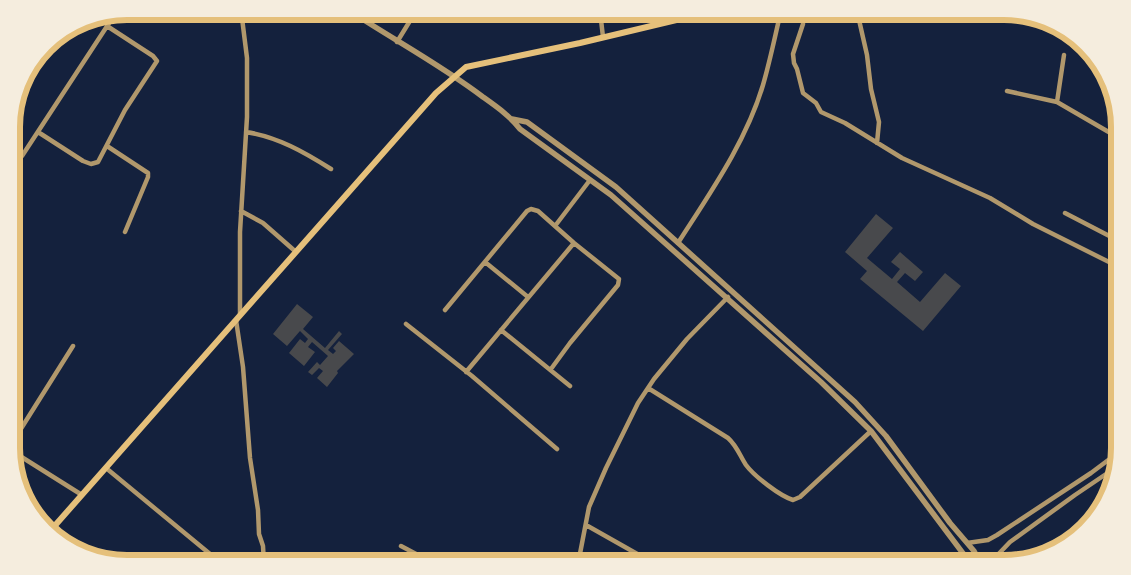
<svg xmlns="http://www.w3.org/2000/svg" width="1131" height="575" viewBox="0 0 1131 575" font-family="'Titillium Web',sans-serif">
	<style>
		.building { fill: #48494c }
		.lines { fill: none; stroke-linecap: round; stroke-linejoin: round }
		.minor { stroke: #b1986c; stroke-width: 4.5 }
		.tertiary { stroke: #b1986c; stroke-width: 5.5 }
		.secondary { stroke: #e5c07b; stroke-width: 6 }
		.rim { fill: none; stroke: #e5c07b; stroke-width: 6 }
	</style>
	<rect width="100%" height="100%" fill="#14213d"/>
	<path class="building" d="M876 214 893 228 867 258 892 279 900 269 891 262 900 252 923 272 915 281 905 273 897 282 920 302 945 273 961 286 923 331 860 279 867 271 845 252Z
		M297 304 313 317 303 329 325 348 339 331 342 334 328 350 333 354 336 351 333 348 339 341 354 354 337 371 338 373 327 387 317 378 323 371 319 368 312 375 308 372 317 362 320 365 328 356 312 342 308 347 315 352 304 366 289 353 300 339 305 343 308 339 300 331 287 346 273 334Z"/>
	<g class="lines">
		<path class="minor" d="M600 11 603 37
			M857 11 867 55 871 89 879 122 877 143
			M803 24 793 54 794 63 797 69 803 93 816 103 821 112 845 123 902 158 990 198 1033 224 1119 267
			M397 42 416 11
			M1007 91 1057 102 1119 138
			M1057 102 1064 55
			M38 132 83 161 91 164 98 162 125 110 157 61 153 56 107 26
			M246 132C278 137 304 152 331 169
			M107 146 148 173V177L125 232
			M22 156 115 14
			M241 211 263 223 296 252
			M1065 213 1119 241
			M555 226 590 180
			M678 243C710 193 746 142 763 85 770 61 775 36 781 11
			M485 262 528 297
			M445 310 527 211 531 209 538 211 574 243 619 279 618 285 570 343 551 369
			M240 314V232L247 117V58L242 18 243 11
			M236 320 243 367 250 458 258 510 259 534 263 546 264 564
			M406 324 472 376 557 449
			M501 330 570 386
			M466 372 574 243
			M648 388 728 438C737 446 740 456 746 465 754 476 780 496 793 500L800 497 871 431
			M12 443 73 346
			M12 451 82 495
			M106 468 210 554
			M586 525 655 564
			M967 543 988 540 997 535 1091 473 1119 452
			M401 546 435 564
			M578 564 589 507 606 468 638 403 654 379 687 339 728 297
			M989 564 1010 542 1075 495 1115 468"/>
		<path class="tertiary" d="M350 11C394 40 441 65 483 97 497 107 510 116 520 129L611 195 821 382 871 431 971 564
			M512 119 527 122 616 187 855 402 886 436 950 523 974 551 981 564"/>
		<path class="secondary" d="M51 530 436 93 466 67 580 43 714 11"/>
	</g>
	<path d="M0 0H1131V575H0ZM127 20H1004A107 107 0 0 1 1111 127V448A107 107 0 0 1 1004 555H127A107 107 0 0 1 20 448V127A107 107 0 0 1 127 20Z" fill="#f5edde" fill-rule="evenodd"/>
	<path class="rim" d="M127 20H1004A107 107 0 0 1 1111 127V448A107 107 0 0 1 1004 555H127A107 107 0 0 1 20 448V127A107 107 0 0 1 127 20Z"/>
</svg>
